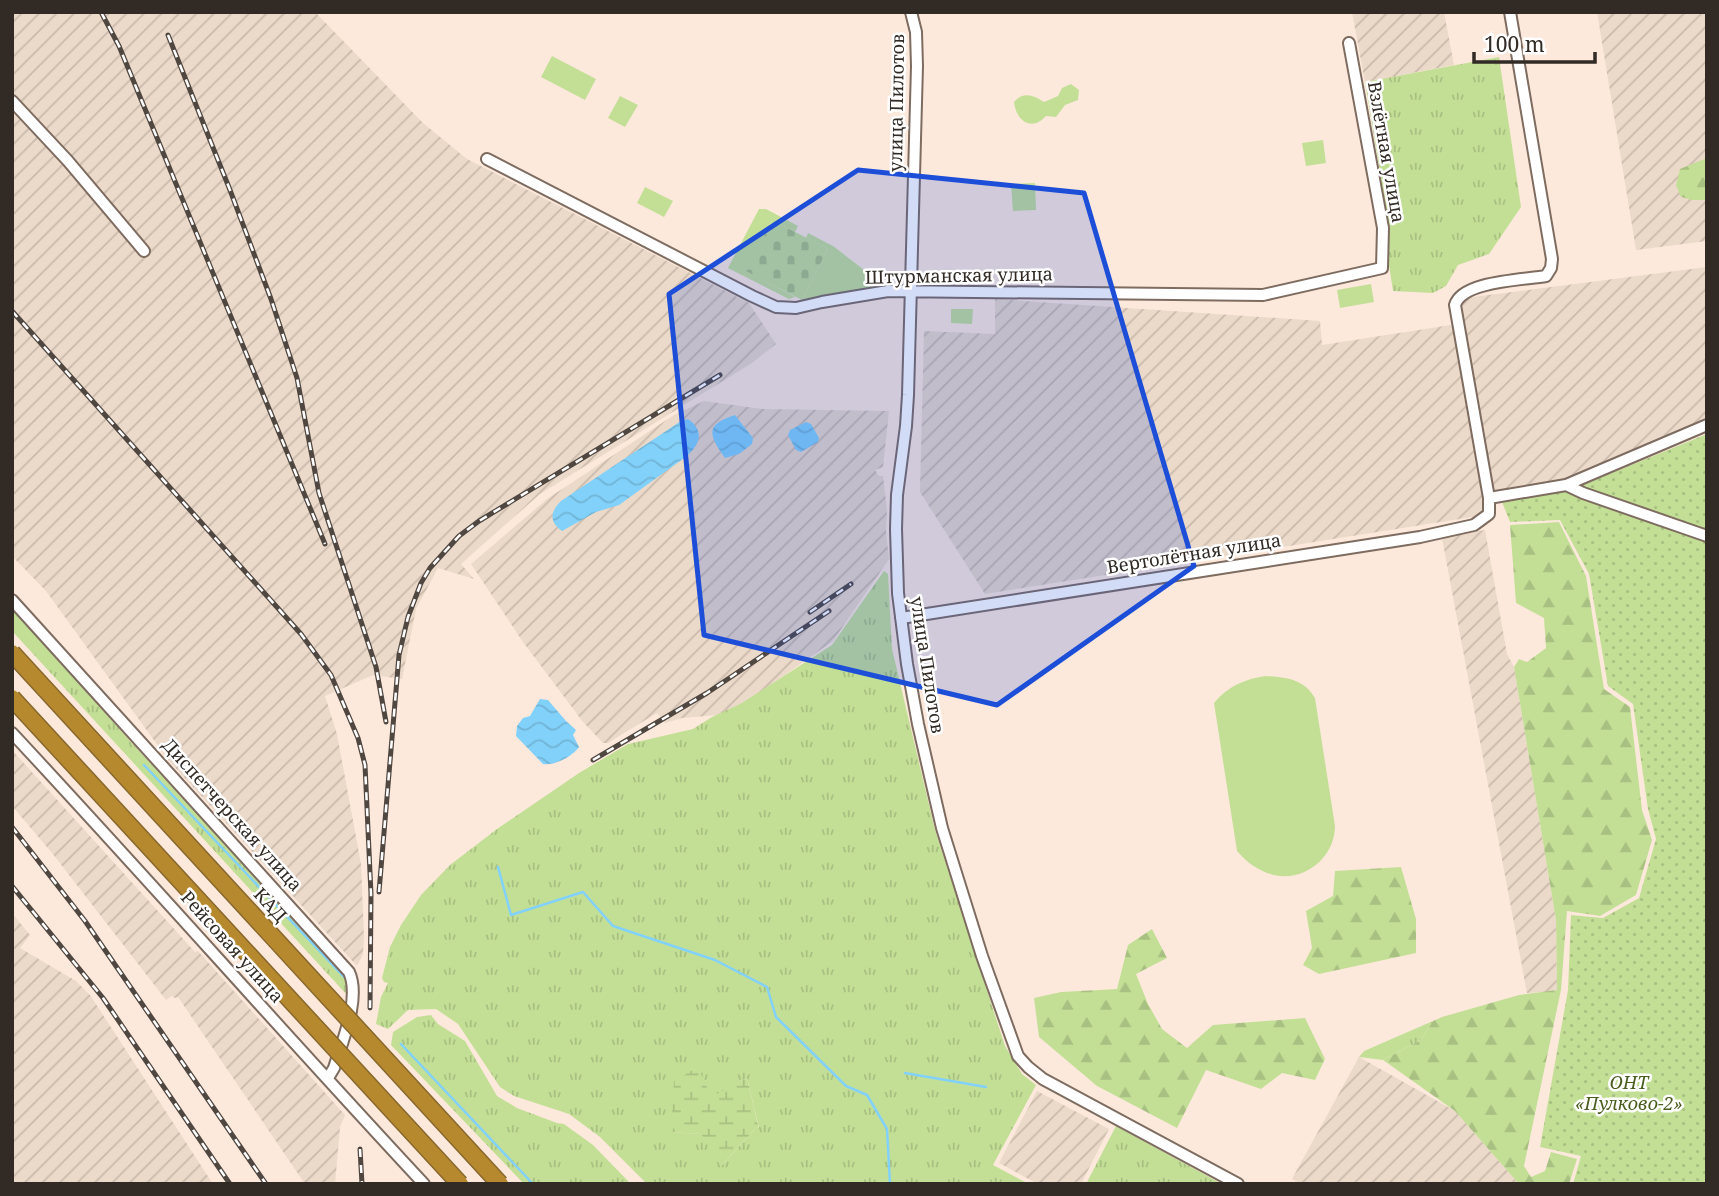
<svg xmlns="http://www.w3.org/2000/svg" width="1719" height="1196" viewBox="0 0 1719 1196" font-family="'Noto Serif',serif">
	<style>
		.industrial { fill: url(#industrial-furrows) }
		.grass { fill: url(#grass-tufts); fill-rule: evenodd }
		.forest { fill: url(#forest-firs) }
		.wetland { fill: url(#wetland-marsh) }
		.cemetery { fill: url(#cemetery-stones) }
		.park { fill: #c3df96 }
		.garden { fill: url(#garden-dots) }
		.water { fill: url(#water-waves) }
		.lines { fill: none; stroke-linecap: round; stroke-linejoin: round }
		.stream { stroke: #82d1fa; stroke-width: 2.5 }
		.minor-casing { stroke: #7e6c61; stroke-width: 14 }
		.minor { stroke: #fff; stroke-width: 10 }
		.rail-casing { stroke: #504741; stroke-width: 5 }
		.rail { stroke: #fff; stroke-width: 2.5; stroke-dasharray: 8; stroke-linecap: butt }
		.highway-bridge-casing { stroke: #88682c; stroke-width: 19; stroke-linecap: butt }
		.highway-bridge { stroke: #b7892f; stroke-width: 16 }
		.marked { fill: #1d4ed8; fill-opacity: 0.2; stroke: #1d4ed8; stroke-width: 5; stroke-linejoin: round }
		.labels { text-anchor: middle; stroke-width: 5; stroke-linejoin: round; paint-order: stroke }
		.street-label { font-size: 18px; fill: #312a25; stroke: #fff }
		.park-label { font-size: 18px; font-style: italic; fill: #495d1f; stroke: #fff }
	</style>
	<defs>
		<pattern id="industrial-furrows" width="10" height="10" patternUnits="userSpaceOnUse" patternTransform="scale(1.75)"><rect width="10" height="10" fill="#ebd9c9"/><path d="M-1 1l2-2M0 10L10 0M9 11l2-2" fill="none" stroke="#cabaac"/></pattern>
		<pattern id="grass-tufts" width="24" height="20" patternUnits="userSpaceOnUse" patternTransform="scale(1.75)"><rect width="24" height="20" fill="#c3df96"/><path d="M3 7l-1-3M5 7V3M7 7l1-3M15 17l-1-3M17 17v-4M19 17l1-3" fill="none" stroke="#a8c081"/></pattern>
		<pattern id="forest-firs" width="22" height="20" patternUnits="userSpaceOnUse" patternTransform="scale(1.75)"><rect width="22" height="20" fill="#c3df96"/><path d="M5 1l3.5 6h-7zM16 11l3.5 6h-7z" fill="#a8c081"/></pattern>
		<pattern id="wetland-marsh" width="20" height="14" patternUnits="userSpaceOnUse" patternTransform="scale(1.75)"><rect width="20" height="14" fill="#c3df96"/><path d="M1 5h8M5 5V1M11 12h8M15 12V8" fill="none" stroke="#a8c081"/></pattern>
		<pattern id="cemetery-stones" width="16" height="16" patternUnits="userSpaceOnUse" patternTransform="scale(1.75)"><rect width="16" height="16" fill="#c3df96"/><path d="M2 7V4a2 2 0 0 1 4 0v3zM10 15v-3a2 2 0 0 1 4 0v3z" fill="#a8c081"/></pattern>
		<pattern id="garden-dots" width="8" height="8" patternUnits="userSpaceOnUse" patternTransform="scale(1.75)"><rect width="8" height="8" fill="#c3df96"/><path d="M2 2h.1M6 6h.1" fill="none" stroke="#a8c081" stroke-width="1.8" stroke-linecap="round"/></pattern>
		<pattern id="water-waves" width="16" height="10" patternUnits="userSpaceOnUse" patternTransform="scale(1.75)"><rect width="16" height="10" fill="#82d1fa"/><path d="M0 5q4-4 8 0t8 0" fill="none" stroke="#71b4d6"/></pattern>
	</defs>
	<rect width="100%" height="100%" fill="#fde9dc"/>
	<path class="industrial" d="M12 12H315L423 123 467 159 749 303 776 344 752 363 540 494 461 564 474 579 438 568 416 609 402 679 373 675 325 696 337 734 361 864 364 936 363 954 357 966 169 761 46 591 12 556Z
		M1352 12H1444L1454 65 1365 82Z
		M1597 12H1707V241L1636 250Z
		M1707 267V422L1561 484 1492 490 1457 299Z
		M995 299 1320 321 1322 345 1457 324 1485 515 985 594 920 492 924 331 995 334Z
		M704 401 762 409 889 411 883 467 875 470 879 476H883L887 510 886 531 889 559 833 641 742 705 717 715 682 718 665 723 657 713 608 743H603L583 722 523 642 471 564 547 499 674 415Z
		M1485 530 1507 654 1514 667 1556 920 1557 991 1527 993 1442 538Z
		M12 750 195 952 198 951 345 1115 340 1127 335 1184H305L178 997 175 998 172 996 166 1000 52 853 12 806Z
		M12 913 30 935 20 948 76 981 90 995 213 1184H12Z
		M1359 1057 1455 1111 1519 1184H1300L1292 1179Z
		M1037 1091 1109 1129 1081 1184H1038L999 1163Z"/>
	<path class="grass" d="M1499 57 1521 207 1489 254 1458 265 1446 286 1433 293 1393 291 1387 252 1388 220 1365 82Z
		M884 571 888 574 892 649 935 830 1005 1046 1022 1074 1036 1085 993 1165 1029 1184H647L600 1137 569 1114 514 1096 500 1087 458 1024 436 1009 408 1010 388 1029 376 1024 381 997 388 983 384 982 382 978 390 947 401 925 421 895 450 865 497 829 579 773 628 744 693 729 712 717 742 703 832 645ZM697 1068 711 1098 747 1078 759 1128 754 1130 722 1165 701 1134 672 1132Z
		M12 608 130 741 342 971 347 980 348 996 12 631Z
		M431 1015 438 1024 465 1041 497 1096 517 1108 557 1123 564 1124 593 1145 631 1184H524L391 1045 393 1032 417 1017Z
		M1433 1021 1421 1040 1383 1060 1359 1057 1364 1051Z
		M1116 1126 1222 1184H1086Z"/>
	<path class="forest" d="M1707 158V200H1692L1681 197 1676 185 1680 169Z
		M1559 522 1586 576 1604 689 1630 707 1642 810 1652 840 1636 895 1600 916 1567 911 1561 990 1524 1166 1531 1177 1545 1171 1551 1152 1577 1159 1569 1184H1519L1455 1111 1383 1060 1421 1040 1433 1021 1442 1017 1519 995 1557 990 1556 920 1514 667 1519 659 1527 662 1546 648 1544 618 1516 603 1510 525Z
		M1401 867 1416 919V953L1319 974 1303 965 1312 948 1306 911 1333 896 1335 871Z
		M1152 929 1167 958 1136 974 1148 1004 1162 1029 1187 1048 1213 1025 1305 1018 1325 1059 1315 1080 1282 1073 1261 1089 1206 1070 1177 1128 1097 1086 1039 1037 1034 998 1061 992 1117 989 1128 945Z"/>
	<path class="wetland" d="M698 1067 711 1097 747 1078 759 1129 754 1130 721 1166 701 1134 671 1132 674 1081Z"/>
	<path class="cemetery" d="M772 220 828 249 802 300 745 271Z"/>
	<path class="park" d="M552 56 596 79 585 100 541 77Z
		M1071 84 1079 90 1078 100 1065 105 1056 117 1046 116C1032 132 1016 121 1014 102 1023 91 1034 95 1044 102L1058 96 1062 88Z
		M620 96 638 105 625 127 608 118Z
		M1323 140 1326 163 1306 166 1302 143Z
		M1035 183 1036 210 1013 211 1011 184Z
		M645 187 673 201 664 217 637 203Z
		M759 209H766L798 226 795 232 772 220 746 271 795 297 789 299 728 268Z
		M808 233 833 246 886 287 802 300 828 249 806 238Z
		M1371 284 1374 302 1340 308 1337 290Z
		M951 309H973L972 324 951 323Z
		M1266 676C1286 677 1304 679 1315 698L1335 826C1335 857 1305 882 1274 875 1260 872 1246 862 1237 851L1214 703C1228 686 1245 679 1266 676Z"/>
	<path class="garden" d="M1707 434V1184H1573L1581 1156 1540 1147 1568 990 1571 915 1603 918 1639 898 1656 839 1648 809 1633 704 1608 686 1589 574 1560 520 1510 522 1502 502 1580 486Z"/>
	<path class="water" d="M735 415 753 438 752 444 739 454 725 458C709 435 704 425 735 415Z
		M688 419C705 431 700 444 687 456L619 505 596 512 562 531C549 522 550 512 561 501L681 421Z
		M806 422 811 424 819 438 818 442 801 452 796 450 788 435 790 430Z
		M540 699 548 700 566 721 576 730 573 735 579 747C572 757 554 766 543 764L516 736 517 726 523 718 530 716Z"/>
	<g class="lines">
		<path class="stream" d="M144 765 344 977
			M498 867 511 915 583 892 613 926 715 960 767 987 776 1017 846 1086 867 1095 887 1129 890 1184
			M401 1044 533 1184
			M905 1073 986 1087"/>
		<g class="minor-casing">
			<path id="minor" d="M911 12 916 32 917 66 908 395 906 426 897 495 896 529 898 593 907 664 918 724 942 828 982 956 1018 1056 1028 1067 1043 1079 1238 1184
				M12 101 68 161 144 251
				M487 159 752 296 776 307 796 308 822 302 888 291 1263 295 1382 268 1383 228 1349 43
				M1566 485 1707 425
				M1489 498 1566 485 1583 493 1707 536
				M12 600 349 972C361 998 342 1042 334 1068L328 1078
				M901 618 1420 537 1474 525 1489 514V498L1455 305C1462 281 1523 280 1546 276L1551 268 1552 259 1510 12
				M12 733C151 882 285 1035 424 1184"/>
		</g>
		<use href="#minor" class="minor"/>
		<g class="rail-casing">
			<path id="rail" d="M101 12 119 46 325 544
				M168 35 230 190 271 299 297 378 319 493 376 667 386 722
				M12 311 301 634 331 675 358 738 365 765 371 894 370 1008
				M810 612 851 584
				M593 760 707 693 829 611
				M12 827 85 921 266 1184
				M12 886 103 998 230 1184
				M379 892 399 655 408 617 421 583 430 568 459 536 479 521 720 375
				M360 1149 362 1184"/>
		</g>
		<use href="#rail" class="rail"/>
		<g class="highway-bridge-casing">
			<path id="highway-bridge" d="M12 653 500 1184
				M12 698 460 1184"/>
		</g>
		<use href="#highway-bridge" class="highway-bridge"/>
	</g>
	<path class="marked" d="M858 170 1084 193 1194 566 997 705 704 635 669 294Z"/>
	<g class="labels">
		<g class="street-label">
			<text transform="translate(897 103) rotate(-89)" y="6">улица Пилотов</text>
			<text transform="translate(1386 152) rotate(80)" y="6">Взлётная улица</text>
			<text transform="translate(959 276) rotate(-1)" y="6">Штурманская улица</text>
			<text transform="translate(1194 554) rotate(-9)" y="6">Вертолётная улица</text>
			<text transform="translate(927 665) rotate(81)" y="6">улица Пилотов</text>
			<text transform="translate(232 815) rotate(48)" y="6">Диспетчерская улица</text>
			<text transform="translate(270 905) rotate(47)" y="6">КАД</text>
			<text transform="translate(232 947) rotate(48)" y="6">Рейсовая улица</text>
		</g>
		<g class="park-label">
			<text x="1629" y="1089">ОНТ<tspan x="1629" dy="21">«Пулково-2»</tspan></text>
		</g>
	</g>
	<rect width="1719" height="1196" fill="none" stroke="#312a25" stroke-width="28"/>
	<path d="M1474 52v10h121v-10" fill="none" stroke="#312a25" stroke-width="3.5"/>
	<text x="1484" y="52" font-size="21" fill="#312a25" stroke="#ffffff" stroke-width="5" paint-order="stroke">100 m</text>
</svg>
